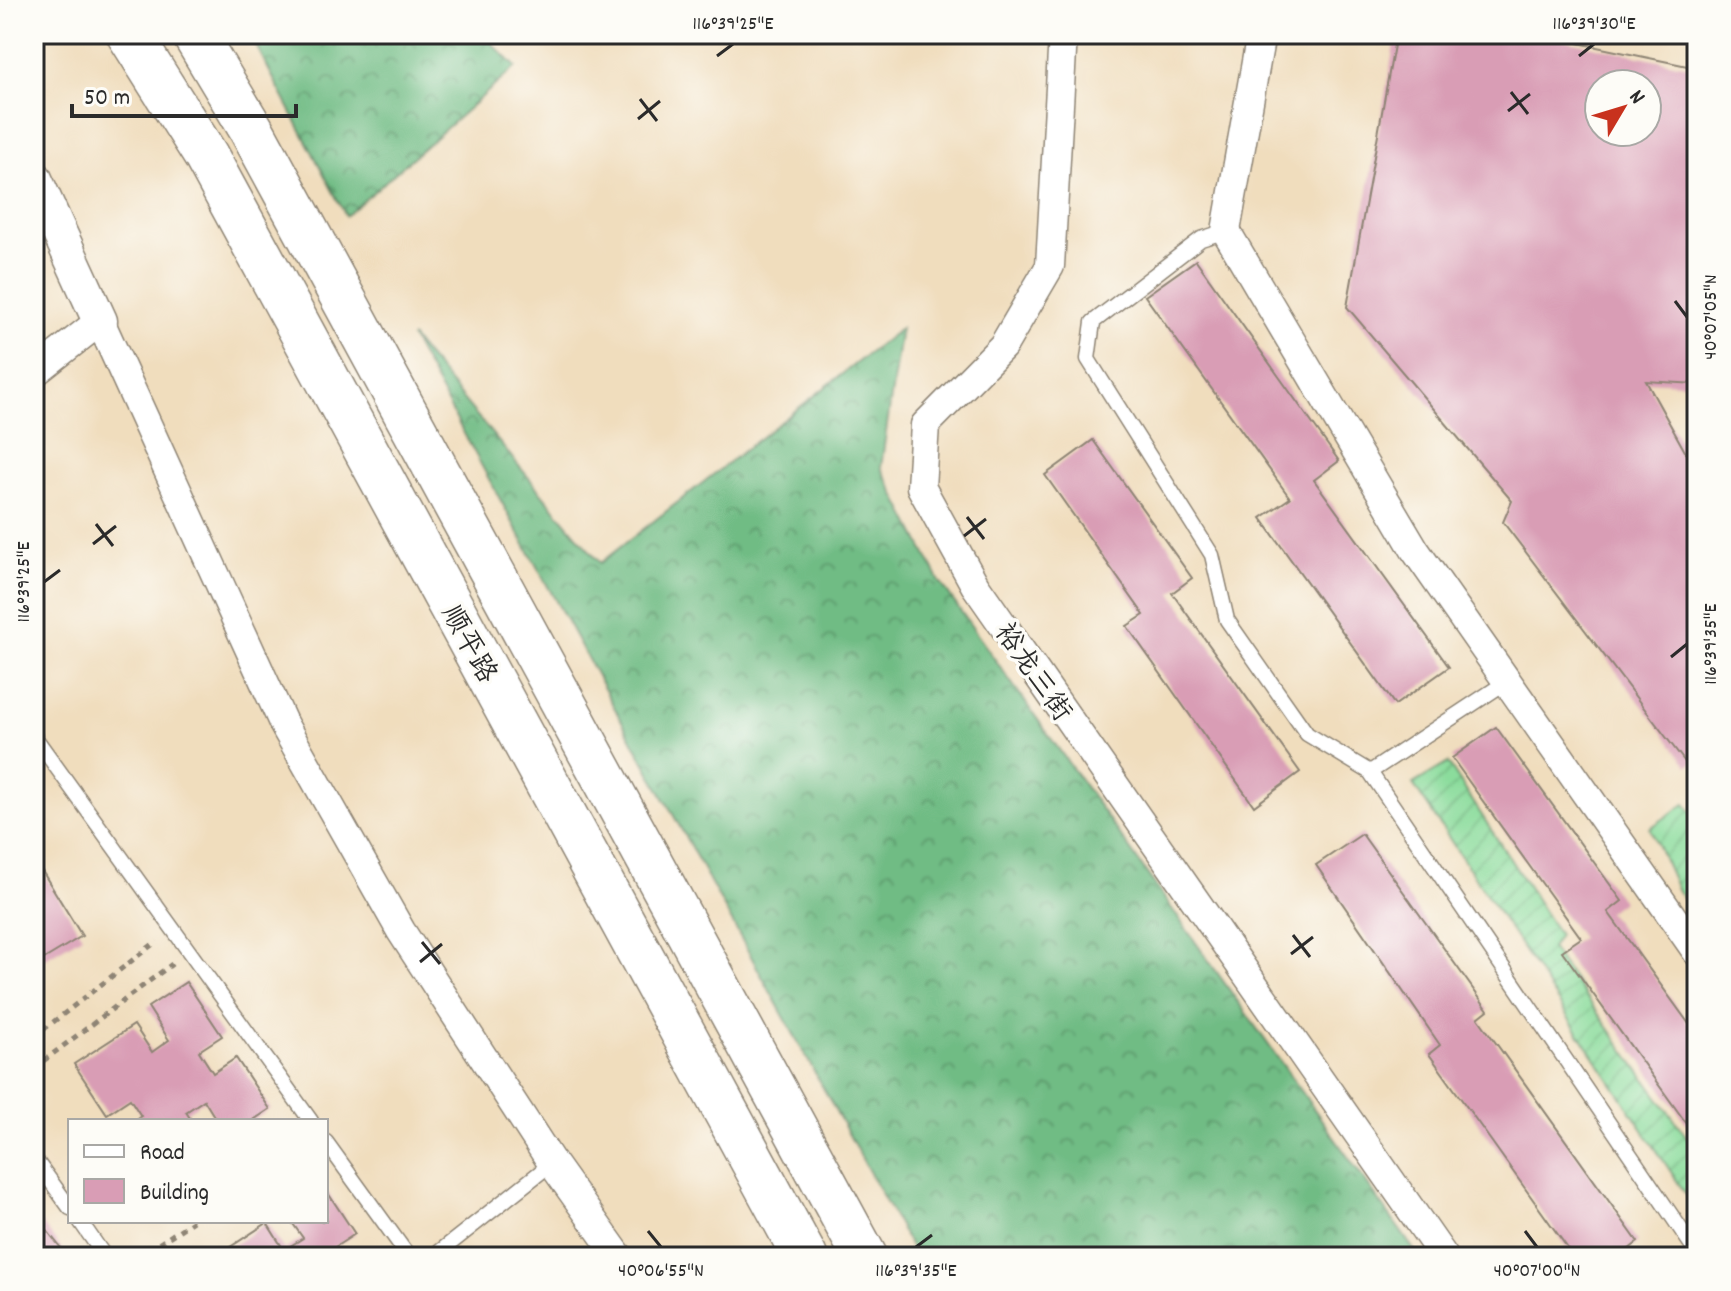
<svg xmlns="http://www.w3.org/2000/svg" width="1731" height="1291" viewBox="0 0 1731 1291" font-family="Dekko,'LXGW WenKai TC',sans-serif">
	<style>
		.forest { fill: url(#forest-crowns); stroke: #4e7458; stroke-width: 2 }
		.garden { fill: url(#garden-furrows); stroke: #5b8464; stroke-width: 2 }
		.building { fill: #d99db5; fill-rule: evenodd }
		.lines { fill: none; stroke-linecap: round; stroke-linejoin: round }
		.service-casing { stroke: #8e8474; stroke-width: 17 }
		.minor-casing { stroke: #8e8474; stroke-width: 31 }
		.tertiary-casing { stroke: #8e8474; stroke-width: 37 }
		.primary-casing { stroke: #8e8474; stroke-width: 47 }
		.path { stroke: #8e8474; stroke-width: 5; stroke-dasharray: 6 6; stroke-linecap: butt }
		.service { stroke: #fff; stroke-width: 14 }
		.minor { stroke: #fff; stroke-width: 28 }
		.tertiary { stroke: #fff; stroke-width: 34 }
		.primary { stroke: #fff; stroke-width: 44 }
		.ticks { fill: none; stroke: #2b2b2b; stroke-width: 3 }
		.labels { text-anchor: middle; stroke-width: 7; stroke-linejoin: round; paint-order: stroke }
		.street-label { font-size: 28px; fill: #2b2b2b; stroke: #fdfcf7 }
		.neatline { fill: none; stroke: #2b2b2b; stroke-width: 3 }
		.ticks-label { font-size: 20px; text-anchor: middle; fill: #2b2b2b }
	</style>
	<defs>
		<pattern id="forest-crowns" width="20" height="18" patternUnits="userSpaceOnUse" patternTransform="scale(2)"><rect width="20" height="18" fill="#70bc84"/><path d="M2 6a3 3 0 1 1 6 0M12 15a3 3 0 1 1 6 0" fill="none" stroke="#5c996c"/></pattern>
		<pattern id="garden-furrows" width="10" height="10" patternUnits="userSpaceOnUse" patternTransform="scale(2)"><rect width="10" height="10" fill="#8bdc9c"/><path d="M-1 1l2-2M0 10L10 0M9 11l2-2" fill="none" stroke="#78bd87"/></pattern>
	</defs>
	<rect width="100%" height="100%" fill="#fdfcf7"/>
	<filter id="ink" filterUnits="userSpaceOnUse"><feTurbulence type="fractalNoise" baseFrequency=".0125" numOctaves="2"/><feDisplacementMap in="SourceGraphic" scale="16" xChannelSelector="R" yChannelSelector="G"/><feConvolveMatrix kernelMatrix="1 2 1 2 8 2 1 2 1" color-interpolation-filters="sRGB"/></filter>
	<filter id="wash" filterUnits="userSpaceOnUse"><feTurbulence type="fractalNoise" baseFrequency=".006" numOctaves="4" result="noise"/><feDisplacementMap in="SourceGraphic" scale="32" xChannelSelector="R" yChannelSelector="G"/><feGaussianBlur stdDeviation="1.8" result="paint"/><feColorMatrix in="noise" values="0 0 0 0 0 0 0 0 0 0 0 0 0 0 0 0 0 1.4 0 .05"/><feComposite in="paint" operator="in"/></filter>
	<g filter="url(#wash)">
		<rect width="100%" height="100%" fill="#f0ddbd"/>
		<path class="forest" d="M250 34H483L516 67 346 216Z
			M901 328 881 467 940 582 1419 1257H916L411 337 600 563Z"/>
		<path class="garden" d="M1448 763 1559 935 1551 948 1697 1151V1211L1413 784Z
			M1685 804 1697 820V917L1678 891 1650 828Z"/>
		<g id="blocks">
			<path class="building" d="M1396 34H1535L1697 68V384L1646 381 1697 473V760L1688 766 1503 522 1512 501 1347 307ZM1599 84H1647V132H1599Z
				M1196 260 1339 461 1314 480 1449 667 1395 705 1261 518 1290 498 1145 296Z
				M1093 440 1192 578 1172 593 1300 772 1254 806 1127 626 1144 615 1045 475Z
				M1496 727 1622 901 1608 912 1697 1035V1138L1562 951 1581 938 1452 758Z
				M1362 834 1488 1010 1478 1018 1638 1242 1619 1257H1574L1429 1054 1440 1045 1316 865Z
				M34 858 82 936 34 965Z
				M186 982 222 1036 199 1051 213 1073 236 1058 270 1109 252 1121H217L204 1100 186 1112 192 1121H134L141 1116 130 1099 107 1114 74 1064 134 1025 152 1052 169 1040 148 1007Z
				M326 1190 355 1234 332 1249 337 1257H215L267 1223 284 1250 303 1238 291 1221H326Z
				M34 1214 68 1257H34Z"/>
		</g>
	</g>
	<g filter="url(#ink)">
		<use href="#blocks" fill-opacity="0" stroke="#8e8474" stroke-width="2"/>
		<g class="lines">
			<g class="service-casing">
				<path id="service" d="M1226 231 1201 239 1093 322 1088 359 1212 555 1227 620 1307 734 1370 772 1697 1253
					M34 736 311 1121
					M1370 772 1506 682
					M326 1142 409 1257
					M34 1158 70 1208
					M80 1221 105 1257
					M433 1257 552 1163"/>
			</g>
			<g class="minor-casing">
				<path id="minor" d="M1063 34 1050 266 1003 346 925 425 921 487 975 585 1444 1257
					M1261 34 1226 231 1415 550 1697 952
					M34 373 100 321 284 725 401 931 552 1163 619 1257"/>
			</g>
			<g class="tertiary-casing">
				<path id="tertiary" d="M34 177 100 321"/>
			</g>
			<g class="primary-casing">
				<path id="primary" d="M129 34 206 156 805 1257
					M194 34 251 129 865 1257"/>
			</g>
			<path class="path" d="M34 1037 157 941
				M34 1068 172 964
				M139 1257 193 1221"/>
			<use href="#service" class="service"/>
			<use href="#minor" class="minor"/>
			<use href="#tertiary" class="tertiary"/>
			<use href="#primary" class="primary"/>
		</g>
	</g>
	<path class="ticks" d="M717 56 733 44M1579 56 1594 44M1511 92 1528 114M640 99 657 121M1508 111 1530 94M638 119 660 101M1675 301 1687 317M967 517 984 539M96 524 113 546M964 536 986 519M93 544 116 526M44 582 60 570M1671 657 1687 644M1293 935 1310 957M422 942 440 964M1291 954 1313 937M420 962 442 944M648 1231 661 1247M1525 1231 1537 1247M916 1247 932 1235"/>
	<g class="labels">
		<g class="street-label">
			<text transform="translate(471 643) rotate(61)" y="10">顺平路</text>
			<text transform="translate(1035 671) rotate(55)" y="10">裕龙三街</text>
		</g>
	</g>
	<rect width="1731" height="1291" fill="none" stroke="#fdfcf7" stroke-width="88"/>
	<rect x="68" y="1119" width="260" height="104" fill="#fdfcf7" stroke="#a9a8a5" stroke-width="2"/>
	<rect x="84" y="1145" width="40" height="12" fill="#ffffff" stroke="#a9a8a5" stroke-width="2"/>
	<text x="140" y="1159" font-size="24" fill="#2b2b2b">Road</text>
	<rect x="84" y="1179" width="40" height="24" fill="#d99db5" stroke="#a9a8a5" stroke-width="2"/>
	<text x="140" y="1199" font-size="24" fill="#2b2b2b">Building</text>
	<g transform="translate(1623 108) rotate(52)"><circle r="38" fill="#fdfcf7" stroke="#a9a8a5" stroke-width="2"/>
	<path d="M0-6L14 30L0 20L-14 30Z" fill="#c8321e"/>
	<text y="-12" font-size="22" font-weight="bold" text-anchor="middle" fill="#2b2b2b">N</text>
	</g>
	<path d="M72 104v12h224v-12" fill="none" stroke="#2b2b2b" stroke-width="4"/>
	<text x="84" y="104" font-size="24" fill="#2b2b2b" stroke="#fdfcf7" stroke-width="6" paint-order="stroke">50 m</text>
	<rect x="44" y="44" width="1643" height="1203" class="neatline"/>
	<g class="ticks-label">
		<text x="733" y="29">116°39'25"E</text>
		<text x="1594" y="29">116°39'30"E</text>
		<text transform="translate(1709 317) rotate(-90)" y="7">40°07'05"N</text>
		<text transform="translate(22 582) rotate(-90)" y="7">116°39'25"E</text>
		<text transform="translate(1709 644) rotate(-90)" y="7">116°39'35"E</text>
		<text x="661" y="1276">40°06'55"N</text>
		<text x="916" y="1276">116°39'35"E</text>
		<text x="1537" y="1276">40°07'00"N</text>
	</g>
</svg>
